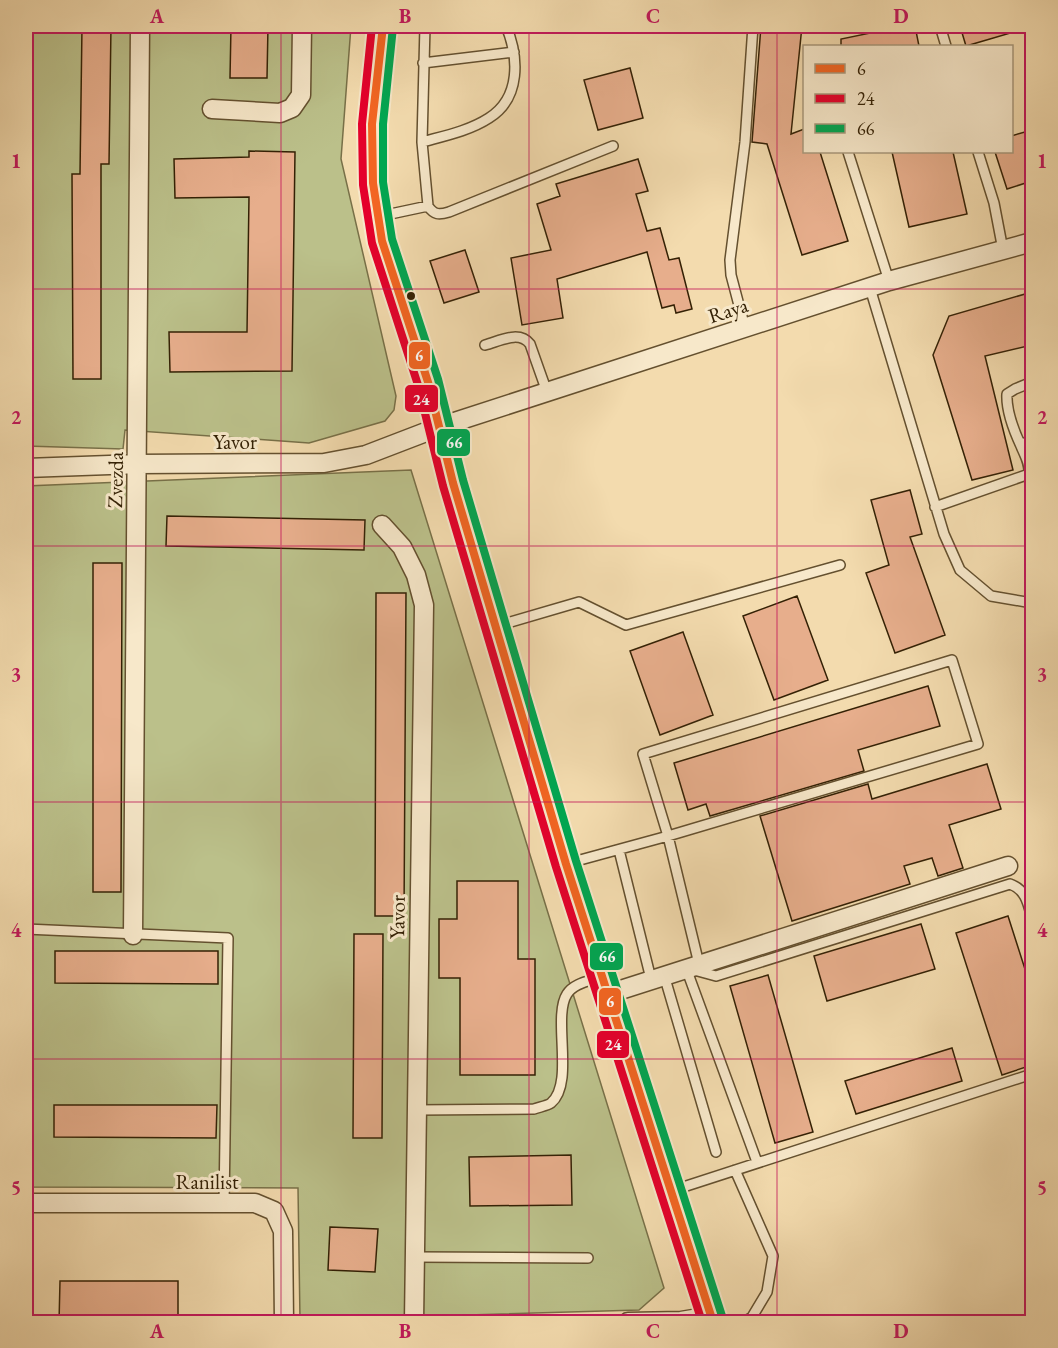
<svg xmlns="http://www.w3.org/2000/svg" width="1058" height="1348" font-family="'EB Garamond',serif">
<rect width="100%" height="100%" fill="#f3dbae"/>
<filter id="stains"><feTurbulence type="fractalNoise" baseFrequency=".00333" numOctaves="4"/><feColorMatrix values="0 0 0 0 .2 0 0 0 0 .09 0 0 0 0 .02 0 0 0 .5 -.17"/></filter>
<radialGradient id="worn" r=".72"><stop offset=".6" stop-color="#630" stop-opacity="0"/><stop offset="1" stop-color="#630" stop-opacity=".3"/></radialGradient>
<path fill="#bbc08a" stroke="#787048" stroke-width="1.5" d="M 26,26 L 351,26 L 341,159 L 396,396 L 394,410 L 385,421 L 309,443 L 125,430 L 123,449 L 26,446 Z
M 411,470 L 664,1288 L 639,1310 L 300,1320 L 298,1188 L 26,1187 L 26,486 Z"/>
<path fill="#e7ae8c" stroke="#342105" stroke-width="1.5" d="M 82,26 L 111,26 L 109,164 L 101,164 L 101,379 L 73,379 L 72,174 L 80,174 Z
M 231,26 L 268,26 L 267,78 L 230,78 Z
M 761,26 L 802,26 L 791,134 L 804,129 L 804,152 L 820,152 L 848,241 L 802,255 L 767,144 L 752,142 Z
M 904,26 L 915,26 L 919,46 L 841,46 L 841,39 Z
M 960,26 L 1023,26 L 1024,29 L 966,46 Z
M 630,68 L 643,118 L 598,130 L 584,80 Z
M 1032,130 L 1032,181 L 1007,189 L 995,152 L 1011,152 L 1011,136 Z
M 249,151 L 295,152 L 292,371 L 170,372 L 169,332 L 247,332 L 249,197 L 175,198 L 174,159 L 249,157 Z
M 892,152 L 953,152 L 967,214 L 909,227 Z
M 638,159 L 648,191 L 636,194 L 647,231 L 660,228 L 669,260 L 679,258 L 692,309 L 676,313 L 674,305 L 662,308 L 647,252 L 557,279 L 563,318 L 522,325 L 511,258 L 551,250 L 537,204 L 560,196 L 556,184 Z
M 465,250 L 479,292 L 444,303 L 430,261 Z
M 1032,292 L 1032,345 L 985,356 L 1013,470 L 972,480 L 933,355 L 949,316 Z
M 910,490 L 922,534 L 910,537 L 945,635 L 895,653 L 866,573 L 889,565 L 871,500 Z
M 167,516 L 365,520 L 364,550 L 166,546 Z
M 93,563 L 122,563 L 121,892 L 93,892 Z
M 376,593 L 406,593 L 404,916 L 375,916 Z
M 797,596 L 828,680 L 774,700 L 743,616 Z
M 683,632 L 713,715 L 660,735 L 630,651 Z
M 928,686 L 940,726 L 858,750 L 864,771 L 710,816 L 706,804 L 688,810 L 674,763 Z
M 987,764 L 1001,809 L 949,825 L 963,868 L 938,876 L 932,858 L 904,866 L 910,884 L 792,921 L 760,816 L 868,784 L 872,799 Z
M 457,881 L 518,881 L 518,959 L 535,959 L 535,1075 L 460,1075 L 460,978 L 439,978 L 439,919 L 457,919 Z
M 1008,916 L 1032,991 L 1032,1065 L 1002,1075 L 956,933 Z
M 921,924 L 935,969 L 827,1001 L 814,956 Z
M 354,934 L 383,934 L 382,1138 L 353,1138 Z
M 55,951 L 218,951 L 218,984 L 55,983 Z
M 768,975 L 813,1132 L 775,1143 L 730,986 Z
M 952,1048 L 962,1081 L 856,1114 L 845,1081 Z
M 54,1105 L 217,1105 L 216,1138 L 54,1137 Z
M 571,1155 L 572,1205 L 470,1206 L 469,1157 Z
M 330,1227 L 378,1229 L 375,1272 L 328,1270 Z
M 60,1281 L 178,1281 L 178,1323 L 59,1323 Z"/>
<g fill="none" stroke-linecap="round" stroke-linejoin="round">
<defs>
<path id="lane" d="M 425,26 L 422,142 L 428,206
M 940,26 L 946,46
M 423,63 L 514,52
M 422,142 C 444,136 469,131 489,118 C 521,98 519,57 506,26
M 848,152 L 889,281
M 978,152 L 994,203 L 1003,250
M 381,216 L 428,206 C 434,215 439,215 449,212 L 613,146
M 870,288 L 944,534 L 960,570 L 991,596 L 1032,603
M 745,328 L 731,275 L 730,260 L 745,142 L 753,26
M 485,345 C 500,341 519,330 530,344 L 547,392
M 1020,444 L 1032,441
M 935,507 L 1029,474 C 1030,463 1025,456 1021,446 C 1014,431 1006,411 1007,394 L 1015,389 L 1032,382
M 497,626 L 579,602 L 626,625 L 840,565
M 619,850 L 651,979
M 569,863 L 668,836 L 978,744 L 952,660 L 643,754 L 668,836 L 699,964
M 26,929 L 228,938 L 224,1204
M 686,968 L 757,1162
M 694,970 L 716,976 L 1010,884 C 1026,890 1028,903 1032,918
M 664,975 L 716,1152
M 417,1110 L 534,1109 C 539,1107 547,1106 551,1103 C 575,1083 552,1017 567,994 C 574,983 590,981 600,977
M 735,1170 L 773,1256 L 767,1292 L 752,1317 L 744,1322
M 674,1190 L 1032,1074
M 415,1257 L 588,1258"/>
<path id="street" d="M 212,109 L 280,113 L 292,108 L 301,95 L 302,26
M 26,468 L 137,464 L 324,463 L 366,455 L 439,427 L 889,281 L 1032,242
M 382,525 L 402,547 L 416,575 L 424,605 L 414,1322
M 133,935 L 140,26
M 608,994 L 1008,866
M 26,1203 L 255,1203 L 274,1211 L 283,1231 L 284,1322
M 628,1322 L 681,1321 L 711,1316"/>
<path id="secondary" d="M 383,26 L 372,124 L 373,183 L 382,241 L 428,382 L 453,483 L 566,864 L 713,1322"/>
</defs>
<use href="#lane" stroke="#64502f" stroke-width="12"/>
<use href="#street" stroke="#64502f" stroke-width="21"/>
<use href="#secondary" stroke="#342105" stroke-width="28"/>
<use href="#lane" stroke="#f7e8ca" stroke-width="9"/>
<use href="#street" stroke="#f7e8ca" stroke-width="18"/>
<use href="#secondary" stroke="#f7e8ca" stroke-width="26"/>
<defs>
<path id="bus-1" d="M 383,26 L 372,124 L 373,183 L 382,241 L 428,382 L 453,483 L 566,864 L 713,1322"/>
<path id="bus-2" d="M 372,26 L 362,124 L 363,185 L 372,243 L 418,385 L 443,486 L 556,867 L 702,1322"/>
<path id="bus-3" d="M 393,27 L 383,124 L 383,182 L 392,239 L 438,379 L 463,480 L 576,861 L 723,1319"/>
</defs>
<use href="#bus-1" stroke="#f7e8ca" stroke-width="12"/>
<use href="#bus-2" stroke="#f7e8ca" stroke-width="12"/>
<use href="#bus-3" stroke="#f7e8ca" stroke-width="12"/>
<use href="#bus-1" stroke="#f26522" stroke-width="8"/>
<use href="#bus-2" stroke="#e4002b" stroke-width="8"/>
<use href="#bus-3" stroke="#00a651" stroke-width="8"/>
</g>
<path fill="none" stroke="#c2185b" stroke-width="1.5" stroke-opacity="0.55" d="M 281,26 L 281,1322M 529,26 L 529,1322M 777,26 L 777,1322M 26,289 L 1032,289M 26,546 L 1032,546M 26,802 L 1032,802M 26,1059 L 1032,1059"/>
<circle fill="#342105" stroke="#f7e8ca" stroke-width="2" cx="411" cy="296" r="5"/>
<g text-anchor="middle" dominant-baseline="central" stroke-width="6" stroke-linejoin="round" paint-order="stroke">
<g font-size="21" fill="#342105" stroke="#f7e8ca">
<text transform="translate(728 310) rotate(-18)">Raya</text>
<text x="235" y="441">Yavor</text>
<text transform="translate(115 480) rotate(-89)">Zvezda</text>
<text transform="translate(397 917) rotate(-89)">Yavor</text>
<text x="207" y="1181">Ranilist</text>
</g>
</g>
<g stroke="#f7e8ca" stroke-width="2">
<rect x="408" y="341" width="23" height="29" rx="6" fill="#f26522"/>
<rect x="404" y="384" width="35" height="29" rx="6" fill="#e4002b"/>
<rect x="436" y="428" width="35" height="29" rx="6" fill="#00a651"/>
<rect x="589" y="942" width="35" height="29" rx="6" fill="#00a651"/>
<rect x="598" y="987" width="24" height="29" rx="6" fill="#f26522"/>
<rect x="596" y="1030" width="34" height="29" rx="6" fill="#e4002b"/>
</g>
<g font-size="16" text-anchor="middle" font-weight="bold" fill="#fff">
<text x="419" y="361">6</text>
<text x="421" y="405">24</text>
<text x="454" y="448">66</text>
<text x="607" y="962">66</text>
<text x="610" y="1007">6</text>
<text x="613" y="1050">24</text>
</g>
<rect width="1058" height="1348" fill="none" stroke="#f3dbae" stroke-width="66"/>
<rect x="803" y="45" width="210" height="108" fill="#f7e8ca" stroke="#a9987b" stroke-width="1.5"/>
<rect x="815" y="64" width="30" height="9" fill="#f26522" stroke="#a9987b" stroke-width="1.5"/>
<text x="857" y="75" font-size="18" fill="#342105">6</text>
<rect x="815" y="94" width="30" height="9" fill="#e4002b" stroke="#a9987b" stroke-width="1.5"/>
<text x="857" y="105" font-size="18" fill="#342105">24</text>
<rect x="815" y="124" width="30" height="9" fill="#00a651" stroke="#a9987b" stroke-width="1.5"/>
<text x="857" y="135" font-size="18" fill="#342105">66</text>
<rect x="33" y="33" width="992" height="1282" fill="none" stroke="#c2185b" stroke-width="2"/>
<g font-size="20" text-anchor="middle" font-weight="bold" fill="#c2185b">
<text x="157" y="23">A</text>
<text x="405" y="23">B</text>
<text x="653" y="23">C</text>
<text x="901" y="23">D</text>
<text x="16" y="168">1</text>
<text x="1042" y="168">1</text>
<text x="16" y="424">2</text>
<text x="1042" y="424">2</text>
<text x="16" y="681">3</text>
<text x="1042" y="681">3</text>
<text x="16" y="937">4</text>
<text x="1042" y="937">4</text>
<text x="16" y="1194">5</text>
<text x="1042" y="1194">5</text>
<text x="157" y="1338">A</text>
<text x="405" y="1338">B</text>
<text x="653" y="1338">C</text>
<text x="901" y="1338">D</text>
</g>
<rect width="100%" height="100%" filter="url(#stains)"/>
<rect width="100%" height="100%" fill="url(#worn)"/>
</svg>
